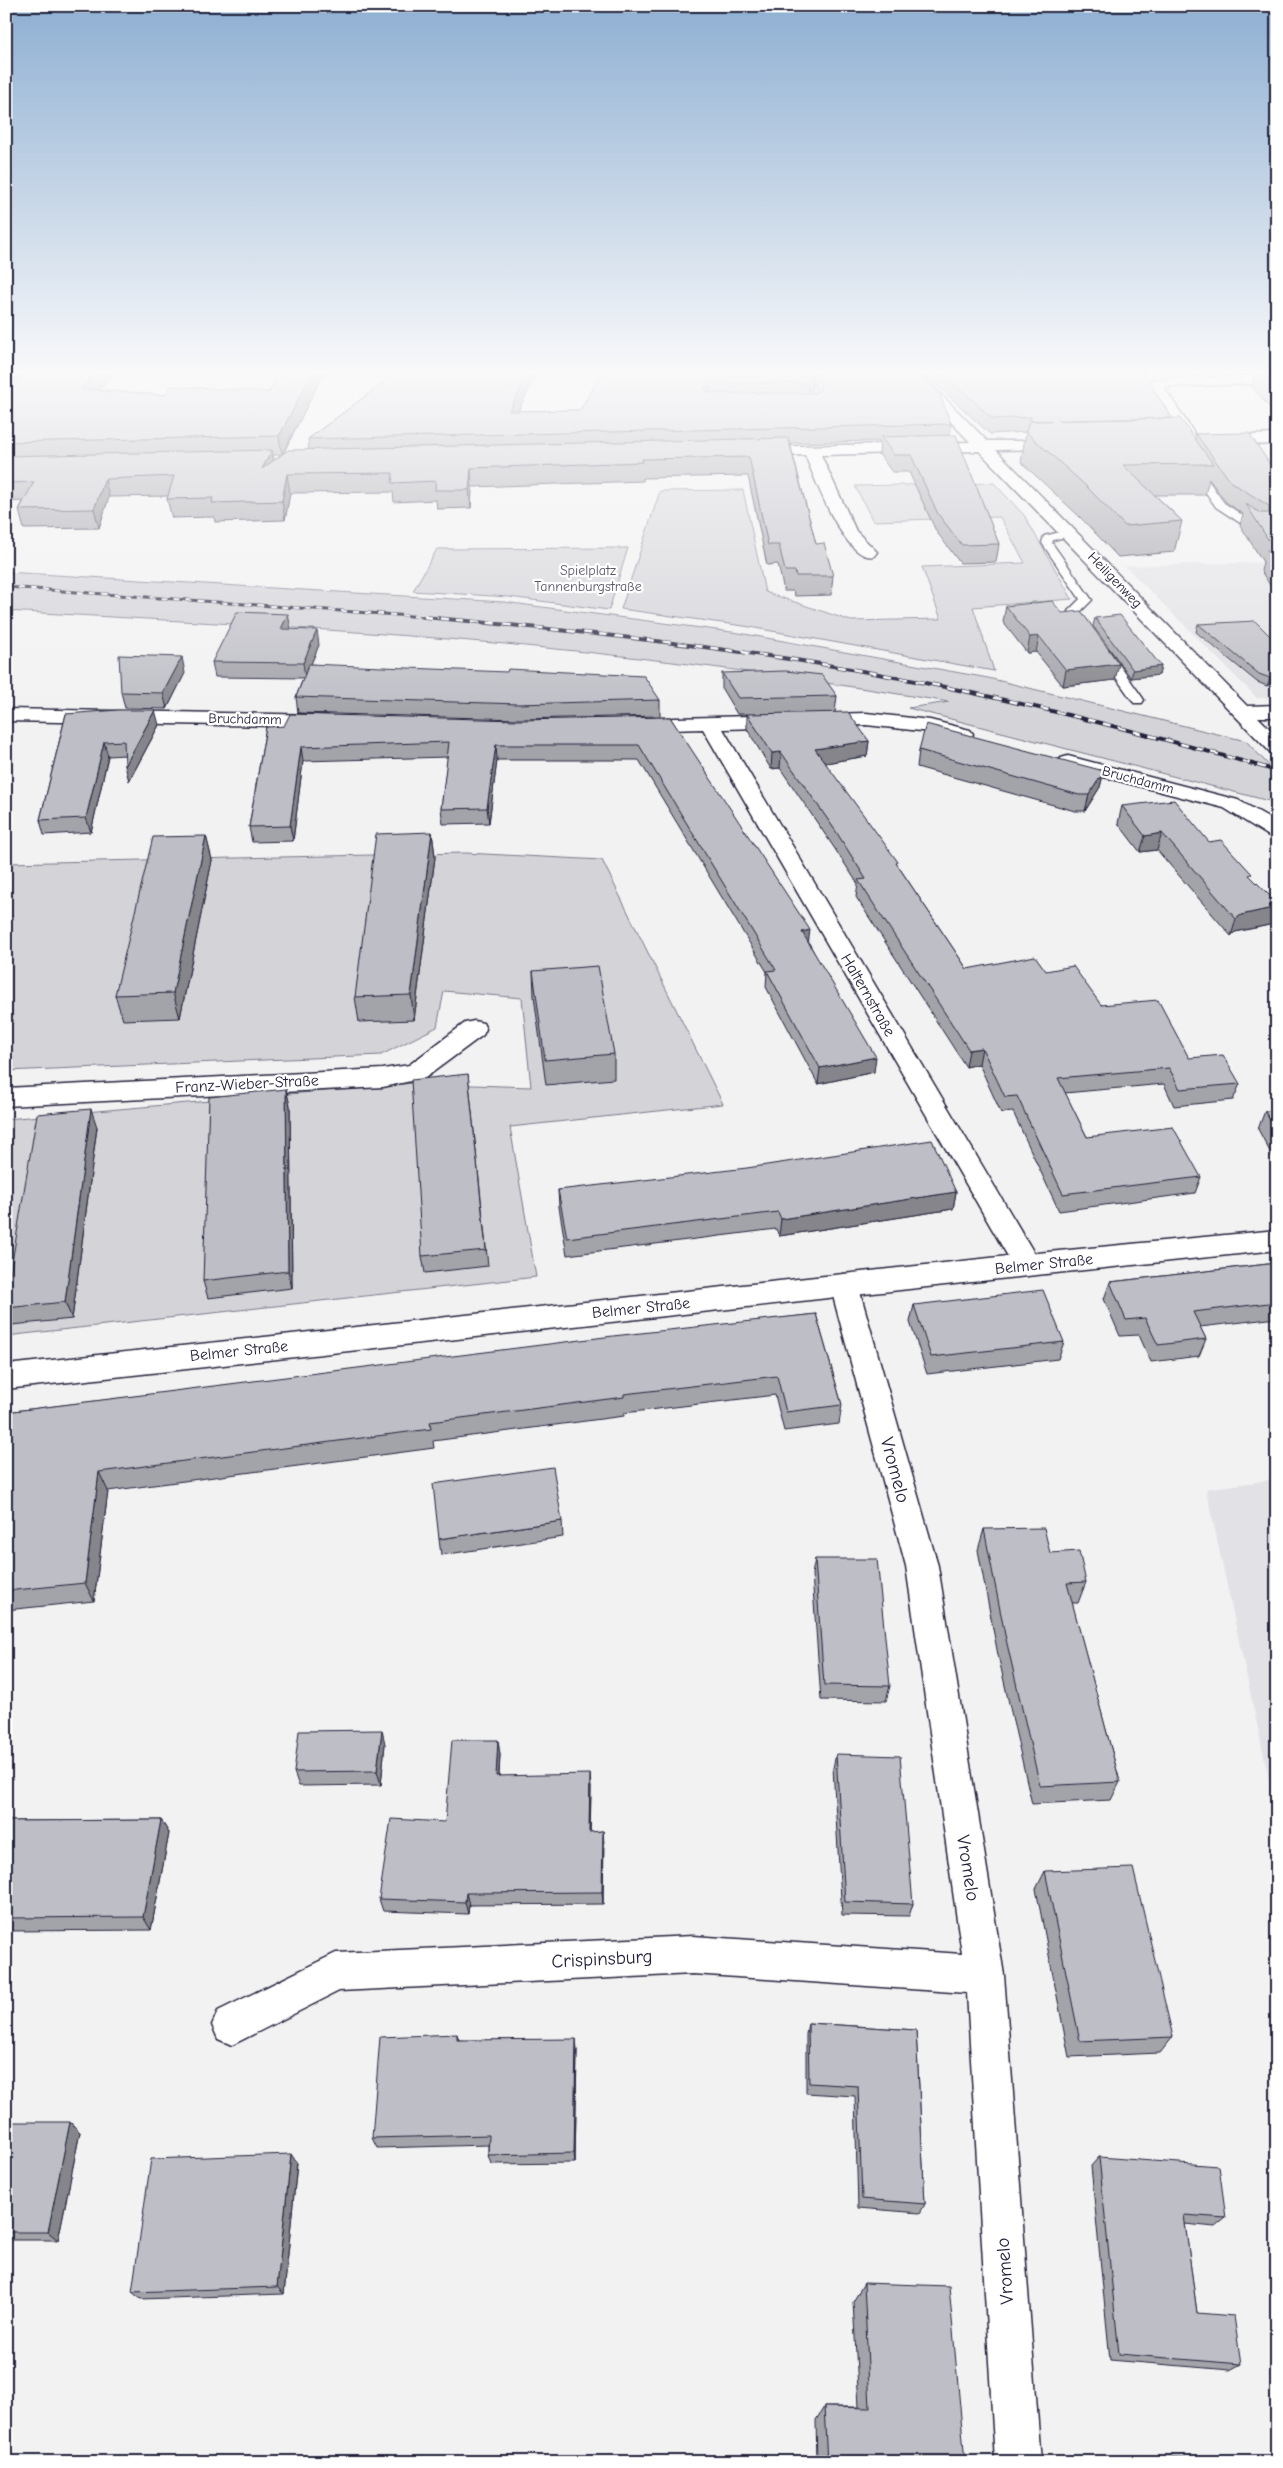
<svg xmlns="http://www.w3.org/2000/svg" width="1283" height="2468" font-family="'Comic Neue',sans-serif">
<rect width="100%" height="100%" fill="#f2f2f3"/>
<filter id="ink" filterUnits="userSpaceOnUse"><feTurbulence type="fractalNoise" baseFrequency=".02" numOctaves="2"/><feDisplacementMap in="SourceGraphic" scale="10" xChannelSelector="R" yChannelSelector="G"/><feConvolveMatrix kernelMatrix="1 2 1 2 8 2 1 2 1" color-interpolation-filters="sRGB"/></filter>
<g filter="url(#ink)">
<path fill="#e2e2e6" d="M 1277,562 L 1277,698 L 1257,698 L 1125,566 Z
M 1277,1479 L 1277,1816 L 1206,1489 Z"/>
<path fill="#d3d3d8" stroke="#7a7a8a" d="M 72,370 L 451,370 L 448,374 L 214,376 Z
M 994,483 L 1024,515 L 1072,599 L 973,607 L 994,671 L 744,626 L 621,609 L 660,491 L 743,490 L 765,592 L 851,621 L 941,619 L 922,567 L 1025,563 L 1000,517 L 873,521 L 855,486 Z
M 628,548 L 609,610 L 509,597 L 413,591 L 437,549 Z
M 6,572 L 504,602 L 739,633 L 988,678 L 1246,741 L 1277,774 L 1277,803 L 908,708 L 949,702 C 825,682 701,664 576,651 C 387,631 196,622 6,611 Z
M 465,853 L 602,860 L 723,1104 L 510,1127 L 536,1277 L 6,1336 L 6,1119 L 414,1083 L 531,1087 L 522,998 L 444,991 L 437,1027 L 381,1055 L 6,1071 L 6,863 Z"/>
<g fill="none" stroke-linecap="round" stroke-linejoin="round">
<defs>
<path id="lane" d="M 802,370 L 811,370 L 809,381 L 817,391 L 815,393 L 809,393 L 799,381 Z
M 1194,465 L 1198,466 L 1224,503 L 1262,528 L 1262,532 L 1254,532 L 1216,507 L 1189,468 Z
M 1069,530 L 1073,531 L 1073,535 L 1053,540 L 1052,543 L 1092,600 L 1080,612 L 1094,631 L 1088,634 L 1084,633 L 1068,611 L 1080,599 L 1042,543 L 1044,536 Z
M 1104,648 L 1108,649 L 1142,697 L 1144,700 L 1142,703 L 1134,703 L 1098,652 Z"/>
<path id="street" d="M 902,370 L 917,370 L 987,441 L 1064,441 L 1067,444 L 1064,447 L 1059,449 L 996,450 L 1247,706 L 1277,705 L 1277,717 L 1258,717 L 1277,736 L 1277,754 L 1270,752 L 979,451 L 821,455 L 856,531 L 877,552 L 874,556 C 845,563 815,478 805,455 L 755,457 L 747,452 L 755,447 L 970,442 Z
M 1277,375 L 1277,383 L 1164,387 L 1199,441 L 1191,446 L 1186,444 L 1147,383 L 1154,379 Z
M 1277,434 L 1277,444 L 1215,446 L 1207,441 L 1215,436 Z
M 6,709 L 325,715 L 332,717 L 335,721 L 332,725 L 325,727 L 6,721 Z
M 866,713 L 930,720 L 970,730 L 973,734 L 970,738 L 963,740 L 930,732 L 866,725 L 723,729 L 1037,1258 L 1041,1265 L 1037,1272 L 1027,1276 L 1017,1272 L 703,729 L 638,731 L 631,729 L 628,725 L 631,721 L 638,719 Z
M 1068,756 L 1238,800 L 1277,822 L 1277,837 L 1269,836 L 1224,808 L 1061,766 L 1058,762 L 1061,758 Z
M 474,1021 L 483,1023 L 486,1029 L 483,1035 L 425,1078 L 383,1087 L 6,1106 L 6,1088 L 383,1069 L 409,1065 L 465,1023 Z
M 844,1274 L 854,1277 L 858,1285 L 938,1566 L 1004,1975 L 1041,2462 L 995,2462 L 967,1993 L 693,1974 L 339,1991 L 232,2045 L 218,2039 L 212,2025 L 218,2011 L 336,1953 L 693,1936 L 962,1954 L 906,1566 L 830,1285 L 834,1277 Z"/>
<path id="secondary" d="M 1277,1230 L 1277,1250 L 1027,1276 L 6,1389 L 6,1365 L 1027,1254 Z"/>
</defs>
<use href="#lane" stroke="#22223b" stroke-width="3"/>
<use href="#street" stroke="#22223b" stroke-width="3"/>
<use href="#secondary" stroke="#22223b" stroke-width="3"/>
<use href="#lane" fill="#fff" fill-rule="evenodd"/>
<use href="#street" fill="#fff" fill-rule="evenodd"/>
<use href="#secondary" fill="#fff" fill-rule="evenodd"/>
<defs>
<path id="rail-far1" d="M 6,587 L 438,618"/>
<path id="rail" d="M 424,617 C 559,629 693,643 827,665 C 979,690 1129,728 1277,771"/>
</defs>
<use href="#rail-far1" stroke="#22223b" stroke-width="3"/>
<use href="#rail" stroke="#22223b" stroke-width="4"/>
<use href="#rail-far1" stroke="#fff" stroke-width="2" stroke-dasharray="6" stroke-linecap="butt"/>
<use href="#rail" stroke="#fff" stroke-width="2.5" stroke-dasharray="8" stroke-linecap="butt"/>
</g>
<path fill="#a3a3aa" stroke="#22223b" fill-rule="evenodd" d="M 6,370 L 116,370 L 99,390 L 165,395 L 269,392 L 281,370 L 325,370 L 283,454 L 309,449 L 308,439 L 391,377 L 394,370 L 539,370 L 518,411 L 580,410 L 604,370 L 811,380 L 812,370 L 915,370 L 951,424 L 950,436 L 999,544 L 996,562 L 960,563 L 936,531 L 909,472 L 892,472 L 879,454 L 880,441 L 790,443 L 816,544 L 833,576 L 831,595 L 795,596 L 793,591 L 784,591 L 778,564 L 767,565 L 748,476 L 643,478 L 643,481 L 472,487 L 471,508 L 437,509 L 436,500 L 394,502 L 393,492 L 290,493 L 285,520 L 215,522 L 214,517 L 172,518 L 167,499 L 168,496 L 109,497 L 99,528 L 24,529 L 19,510 L 23,501 L 6,502 ZM 812,382 L 815,386 L 815,393 L 812,393 ZM 273,455 L 281,455 L 274,460 Z
M 921,370 L 1141,370 L 1172,418 L 1195,439 L 1196,434 L 1277,475 L 1277,596 L 1261,571 L 1263,562 L 1240,525 L 1243,514 L 1226,502 L 1209,479 L 1205,495 L 1155,495 L 1182,521 L 1174,552 L 1118,557 L 1080,517 L 1021,462 L 1026,432 L 990,434 Z
M 1239,370 L 1277,370 L 1277,417 L 1252,386 L 1255,374 L 1243,374 Z
M 1006,606 L 1115,680 L 1063,686 L 1036,652 L 1027,653 L 1003,622 Z
M 1095,618 L 1161,666 L 1159,675 L 1131,678 L 1093,626 Z
M 1198,624 L 1277,643 L 1277,679 L 1267,686 L 1257,682 L 1196,632 Z
M 290,629 L 319,645 L 311,664 L 660,700 L 660,716 L 519,719 L 298,713 L 296,697 L 303,678 L 215,677 L 212,662 L 291,629 Z
M 185,673 L 167,709 L 125,708 L 121,692 Z
M 722,673 L 837,696 L 835,712 L 869,741 L 867,756 L 825,763 L 898,866 L 967,969 L 1046,971 L 1189,1058 L 1240,1084 L 1233,1100 L 1174,1106 L 1164,1084 L 1065,1093 L 1087,1137 L 1201,1177 L 1195,1193 L 1059,1211 L 1013,1112 L 1001,1113 L 979,1064 L 966,1067 L 856,897 L 858,884 L 833,846 L 780,768 L 771,769 L 747,729 L 747,714 L 737,714 L 722,689 Z
M 66,714 L 159,725 L 129,781 L 125,755 L 108,756 L 91,832 L 44,835 L 40,820 Z
M 670,717 L 809,943 L 874,1072 L 818,1084 L 766,987 L 767,972 L 639,760 L 497,760 L 489,823 L 443,824 L 441,809 L 448,757 L 303,761 L 293,841 L 252,842 L 249,827 L 266,727 Z
M 919,750 L 1104,771 L 1100,787 L 1085,811 L 1075,811 L 917,767 Z
M 1122,806 L 1209,842 L 1251,877 L 1274,924 L 1235,932 L 1231,936 L 1157,850 L 1140,852 L 1118,823 Z
M 432,832 L 435,857 L 414,1020 L 359,1022 L 355,997 Z
M 206,836 L 212,860 L 180,1018 L 123,1020 L 115,995 Z
M 533,971 L 614,1054 L 614,1079 L 546,1085 L 534,996 Z
M 468,1074 L 488,1266 L 425,1273 L 422,1256 Z
M 286,1089 L 290,1106 L 292,1288 L 208,1298 L 203,1281 Z
M 1277,1110 L 1277,1165 L 1258,1129 L 1265,1111 Z
M 97,1127 L 72,1319 L 12,1325 L 6,1312 L 6,1298 Z
M 558,1190 L 956,1192 L 953,1209 L 779,1236 L 776,1229 L 567,1255 L 559,1207 Z
M 1277,1263 L 1277,1318 L 1200,1327 L 1206,1339 L 1199,1356 L 1151,1362 L 1139,1335 L 1120,1336 L 1104,1299 L 1110,1282 Z
M 914,1305 L 1064,1342 L 1058,1359 L 927,1374 L 910,1322 Z
M 816,1314 L 842,1405 L 839,1424 L 784,1431 L 775,1395 L 624,1413 L 624,1416 L 433,1441 L 434,1448 L 108,1491 L 94,1601 L 6,1610 L 6,1412 Z
M 562,1521 L 563,1537 L 441,1555 L 439,1539 Z
M 984,1529 L 1050,1553 L 1086,1582 L 1078,1603 L 1072,1603 L 1120,1782 L 1111,1800 L 1032,1804 L 998,1655 L 978,1550 Z
M 815,1559 L 890,1686 L 886,1701 L 821,1700 L 812,1574 Z
M 385,1744 L 381,1785 L 299,1786 L 294,1772 Z
M 500,1754 L 499,1776 L 591,1787 L 590,1832 L 603,1831 L 603,1904 L 469,1905 L 468,1914 L 383,1911 L 379,1899 L 445,1822 Z
M 836,1754 L 913,1904 L 909,1916 L 842,1915 L 833,1768 Z
M 161,1820 L 169,1833 L 151,1930 L 6,1931 L 6,1821 Z
M 1045,1871 L 1173,2037 L 1160,2053 L 1069,2057 L 1036,1889 Z
M 808,2023 L 916,2030 L 925,2204 L 920,2213 L 858,2208 L 855,2096 L 806,2093 L 806,2034 Z
M 457,2034 L 459,2040 L 577,2050 L 575,2163 L 491,2164 L 488,2155 L 488,2145 L 377,2148 L 372,2138 Z
M 6,2122 L 80,2132 L 58,2240 L 6,2240 Z
M 1099,2157 L 1226,2218 L 1215,2227 L 1185,2224 L 1197,2313 L 1241,2364 L 1230,2370 L 1110,2360 L 1091,2166 Z
M 297,2163 L 284,2294 L 141,2299 L 132,2292 Z
M 864,2283 L 965,2462 L 817,2462 L 816,2420 L 824,2407 L 859,2407 L 853,2302 Z
M 1144,2456 L 1229,2462 L 1135,2462 L 1135,2460 Z"/>
<path fill="#85858b" stroke="#22223b" d="M 7,370 L 27,370 L 6,395 L 6,371 Z
M 97,370 L 116,370 L 85,407 L 81,389 Z
M 314,370 L 325,370 L 282,455 L 279,436 Z
M 530,370 L 539,370 L 510,426 L 509,411 Z
M 812,380 L 811,395 L 807,398 L 808,383 Z
M 710,383 L 710,398 L 704,389 Z
M 272,450 L 275,468 L 262,469 Z
M 471,468 L 472,487 L 471,508 L 469,490 Z
M 287,474 L 290,493 L 285,520 L 282,501 Z
M 105,479 L 109,497 L 99,528 L 94,509 Z
M 288,614 L 291,629 L 284,644 L 281,629 Z
M 317,630 L 319,645 L 305,678 L 303,663 Z
M 1039,636 L 1036,652 L 1027,653 L 1030,637 Z
M 182,657 L 185,673 L 167,709 L 163,693 Z
M 1119,664 L 1115,680 L 1063,686 L 1066,670 Z
M 1161,666 L 1159,675 L 1131,678 L 1133,670 Z
M 1277,673 L 1277,679 L 1267,686 L 1270,678 Z
M 155,710 L 159,725 L 129,781 L 125,766 Z
M 869,741 L 867,756 L 814,765 L 815,749 Z
M 104,742 L 108,756 L 91,832 L 86,818 Z
M 496,745 L 497,760 L 489,823 L 487,808 Z
M 301,747 L 303,761 L 293,841 L 290,826 Z
M 781,752 L 780,768 L 771,769 L 772,753 Z
M 1104,771 L 1100,787 L 1085,811 L 1089,795 Z
M 432,832 L 435,857 L 414,1020 L 411,995 Z
M 1162,833 L 1157,850 L 1140,852 L 1145,836 Z
M 206,836 L 212,860 L 180,1018 L 173,993 Z
M 1277,907 L 1277,916 L 1274,924 L 1235,932 L 1231,936 L 1236,919 L 1241,915 Z
M 810,930 L 808,945 L 802,932 Z
M 982,1048 L 979,1064 L 966,1067 L 969,1050 Z
M 876,1057 L 874,1072 L 818,1084 L 820,1068 Z
M 286,1089 L 290,1106 L 292,1288 L 288,1271 Z
M 91,1109 L 97,1127 L 72,1319 L 65,1302 Z
M 956,1192 L 953,1209 L 779,1236 L 781,1219 Z
M 99,1472 L 108,1491 L 94,1601 L 85,1583 Z
M 382,1730 L 385,1744 L 381,1785 L 377,1771 Z
M 498,1740 L 500,1754 L 498,1789 L 496,1776 Z
M 590,1774 L 591,1787 L 590,1844 L 589,1832 Z
M 161,1820 L 169,1833 L 151,1930 L 143,1917 Z
M 603,1831 L 604,1844 L 603,1904 L 602,1892 Z
M 466,1893 L 469,1905 L 468,1914 L 465,1902 Z
M 576,2039 L 577,2050 L 575,2163 L 574,2153 Z
M 70,2122 L 80,2132 L 58,2240 L 48,2232 Z
M 291,2154 L 297,2163 L 284,2294 L 277,2287 Z"/>
<path fill="#bebec6" stroke="#22223b" d="M 26,370 L 97,370 L 81,389 L 165,395 L 171,386 L 269,392 L 281,370 L 314,370 L 279,436 L 6,442 L 6,393 L 7,393 Z
M 394,370 L 530,370 L 509,411 L 580,410 L 604,370 L 802,370 L 809,379 L 812,380 L 808,383 L 710,383 L 704,389 L 710,393 L 815,393 L 820,390 L 821,384 L 816,380 L 820,376 L 815,370 L 915,370 L 940,395 L 951,424 L 308,439 L 391,377 Z
M 939,370 L 1141,370 L 1172,418 L 1030,421 L 1031,417 L 993,419 Z
M 1260,370 L 1277,370 L 1277,391 Z
M 1180,418 L 1213,464 L 1123,465 L 1182,521 L 1125,526 L 1086,486 L 1026,432 L 1029,421 Z
M 1249,433 L 1277,475 L 1277,564 L 1267,550 L 1274,549 L 1246,504 L 1260,513 L 1269,513 L 1269,506 L 1231,482 L 1196,434 Z
M 956,435 L 999,544 L 962,545 L 938,514 L 911,455 L 894,455 L 881,437 Z
M 788,438 L 816,544 L 824,543 L 833,576 L 796,576 L 795,571 L 785,571 L 779,545 L 768,545 L 749,457 L 642,459 L 643,462 L 471,468 L 469,490 L 435,490 L 436,481 L 392,483 L 393,473 L 287,474 L 282,501 L 212,503 L 213,498 L 167,499 L 174,476 L 105,479 L 94,509 L 19,510 L 34,482 L 6,483 L 6,456 L 272,450 L 262,469 L 288,450 Z
M 1052,601 L 1062,613 L 1081,611 L 1119,664 L 1066,670 L 1039,636 L 1030,637 L 1006,606 Z
M 237,612 L 288,614 L 281,629 L 317,630 L 303,663 L 212,662 Z
M 1120,615 L 1161,666 L 1133,670 L 1095,618 Z
M 1255,621 L 1277,643 L 1277,673 L 1270,678 L 1259,674 L 1198,624 Z
M 119,655 L 182,657 L 163,693 L 121,692 Z
M 309,664 L 507,672 L 508,669 L 644,676 L 660,700 L 518,704 L 296,697 Z
M 786,671 L 822,675 L 837,696 L 738,698 L 722,673 Z
M 118,710 L 155,710 L 125,766 L 124,741 L 104,742 L 86,818 L 40,820 L 66,714 Z
M 848,712 L 869,741 L 815,749 L 898,862 L 896,863 L 967,969 L 1035,956 L 1046,971 L 1073,966 L 1101,1005 L 1158,1000 L 1189,1058 L 1223,1055 L 1240,1084 L 1180,1089 L 1169,1068 L 1058,1078 L 1087,1137 L 1173,1127 L 1201,1177 L 1063,1194 L 1017,1096 L 1005,1097 L 982,1048 L 969,1050 L 858,880 L 866,879 L 835,830 L 781,752 L 772,753 L 747,714 Z
M 290,714 L 518,720 L 670,717 L 810,930 L 802,932 L 876,1057 L 820,1068 L 767,971 L 776,970 L 639,745 L 496,745 L 487,808 L 441,809 L 449,742 L 301,747 L 290,826 L 249,827 L 266,727 L 284,726 Z
M 926,724 L 1104,771 L 1089,795 L 1079,795 L 919,750 Z
M 1174,800 L 1209,842 L 1221,840 L 1252,874 L 1249,875 L 1277,903 L 1277,907 L 1241,915 L 1236,919 L 1162,833 L 1145,836 L 1122,806 Z
M 432,832 L 411,995 L 355,997 L 376,834 Z
M 206,836 L 173,993 L 115,995 L 153,837 Z
M 598,966 L 614,1054 L 545,1060 L 533,971 Z
M 468,1074 L 486,1250 L 422,1256 L 411,1080 Z
M 286,1089 L 288,1271 L 203,1281 L 209,1097 Z
M 91,1109 L 65,1302 L 6,1308 L 6,1298 L 37,1114 Z
M 1277,1110 L 1277,1134 L 1265,1111 Z
M 932,1140 L 956,1192 L 781,1219 L 778,1212 L 567,1238 L 558,1190 L 747,1168 Z
M 1277,1263 L 1277,1302 L 1193,1312 L 1206,1339 L 1158,1345 L 1145,1318 L 1126,1320 L 1110,1282 Z
M 1043,1290 L 1064,1342 L 931,1357 L 914,1305 Z
M 816,1314 L 842,1405 L 786,1412 L 777,1376 L 624,1394 L 624,1397 L 430,1422 L 431,1429 L 99,1472 L 85,1583 L 6,1591 L 6,1412 L 613,1336 Z
M 553,1467 L 562,1521 L 439,1539 L 433,1484 Z
M 1044,1528 L 1050,1553 L 1079,1551 L 1086,1582 L 1067,1583 L 1120,1782 L 1040,1786 L 1005,1635 L 984,1529 Z
M 815,1559 L 877,1559 L 890,1686 L 824,1685 Z
M 382,1730 L 377,1771 L 294,1772 L 299,1731 Z
M 452,1740 L 498,1740 L 496,1776 L 590,1774 L 589,1832 L 603,1831 L 602,1892 L 466,1893 L 465,1902 L 379,1899 L 391,1819 L 445,1822 Z
M 836,1754 L 900,1756 L 913,1904 L 845,1902 Z
M 161,1820 L 143,1917 L 6,1918 L 6,1821 Z
M 1133,1868 L 1173,2037 L 1080,2041 L 1045,1871 Z
M 808,2023 L 916,2030 L 925,2204 L 862,2199 L 858,2086 L 809,2083 Z
M 457,2034 L 457,2040 L 576,2039 L 574,2153 L 488,2155 L 489,2135 L 372,2138 L 380,2037 Z
M 6,2122 L 70,2122 L 48,2232 L 6,2232 Z
M 291,2154 L 277,2287 L 132,2292 L 151,2159 Z
M 1099,2157 L 1219,2166 L 1226,2218 L 1184,2215 L 1197,2313 L 1234,2316 L 1241,2364 L 1119,2354 Z
M 864,2283 L 949,2286 L 965,2462 L 827,2462 L 824,2407 L 870,2408 Z
M 1144,2456 L 1229,2460 L 1229,2462 L 1145,2462 Z"/>
</g>
<linearGradient id="sky" x2="0" y2="1"><stop stop-color="#8eafd2"/><stop offset="0.52" stop-color="#f9f9fa"/><stop offset="1" stop-color="#f9f9fa" stop-opacity="0"/></linearGradient>
<rect width="1283" height="716" fill="url(#sky)"/>
<g text-anchor="middle" dominant-baseline="central" stroke-width="4.5" stroke-linejoin="round" paint-order="stroke">
<g font-size="14" fill="#57576a" stroke="#fff">
<text x="588" y="570">Spielplatz<tspan x="588" dy="16">Tannenburgstraße</tspan></text>
</g>
<g font-size="14" fill="#22223b" stroke="#fff">
<text transform="translate(1115 580) rotate(46)">Heiligenweg</text>
<text transform="translate(245 719) rotate(1)">Bruchdamm</text>
<text transform="translate(1138 780) rotate(15)">Bruchdamm</text>
</g>
<g font-size="16" fill="#22223b" stroke="#fff">
<text transform="translate(868 995) rotate(60)">Halternstraße</text>
<text transform="translate(247 1084) rotate(-3)">Franz-Wieber-Straße</text>
<text transform="translate(1044 1264) rotate(-6)">Belmer Straße</text>
<text transform="translate(641 1308) rotate(-6)">Belmer Straße</text>
<text transform="translate(239 1351) rotate(-6)">Belmer Straße</text>
</g>
<g font-size="19" fill="#22223b" stroke="#fff">
<text transform="translate(895 1470) rotate(75)">Vromelo</text>
<text transform="translate(968 1868) rotate(81)">Vromelo</text>
<text transform="translate(602 1959) rotate(-3)">Crispinsburg</text>
<text transform="translate(1005 2271) rotate(-94)">Vromelo</text>
</g>
</g>
<rect width="1283" height="2468" fill="none" stroke="#fff" stroke-width="25"/>
<rect x="12" y="12" width="1258" height="2443" fill="none" stroke="#22223b" stroke-width="2" filter="url(#ink)"/>
</svg>
